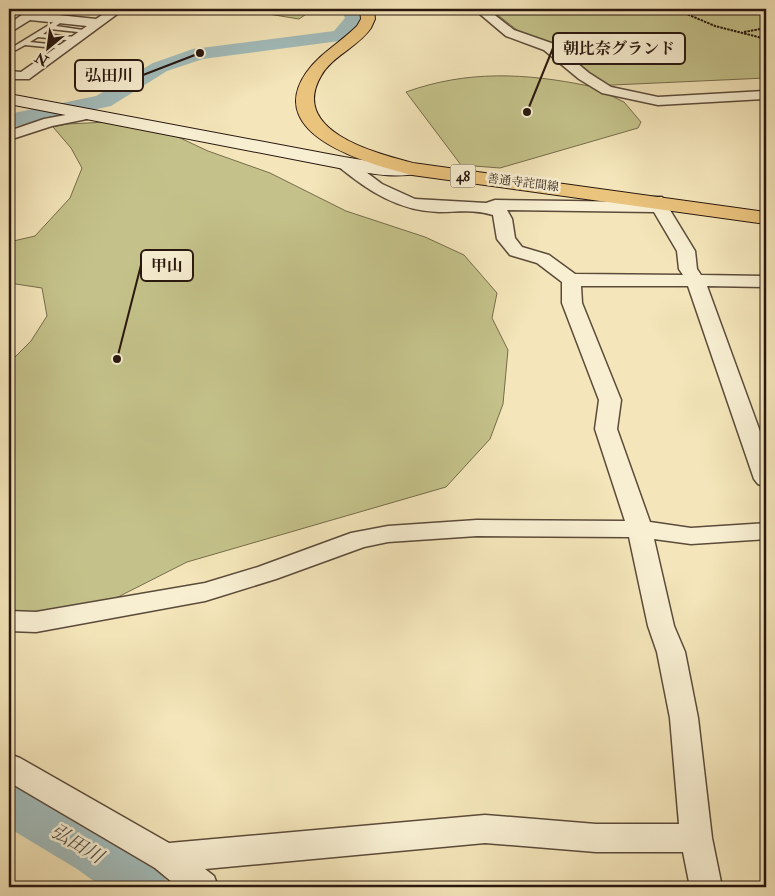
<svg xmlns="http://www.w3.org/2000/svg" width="775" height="896" font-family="'IM FELL Double Pica','Noto Serif JP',serif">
<rect width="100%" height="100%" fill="#f4e6ba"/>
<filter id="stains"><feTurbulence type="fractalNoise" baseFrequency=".004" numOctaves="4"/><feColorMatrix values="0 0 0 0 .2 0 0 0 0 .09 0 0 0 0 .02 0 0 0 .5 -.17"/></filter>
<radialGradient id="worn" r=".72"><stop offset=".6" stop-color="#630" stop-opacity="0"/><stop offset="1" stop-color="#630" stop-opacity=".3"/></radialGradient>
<path fill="#c4c28a" stroke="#766c4c" d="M 238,9 L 314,9 L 299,19 Z
M 490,9 L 766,9 L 766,78 L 591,86 L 624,102 L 641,122 L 638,128 L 500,168 L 461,165 L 406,92 C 467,70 526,73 589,86 Z
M 108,122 L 178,137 L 208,151 L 270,173 L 346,211 L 425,237 L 464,255 L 497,293 L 492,318 L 508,350 L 503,404 L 490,439 L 446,487 L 187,562 L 114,599 L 42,619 L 9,618 L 9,363 L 31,341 L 47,316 L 42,288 L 9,283 L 9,242 L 35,236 L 70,198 L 82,168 L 71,148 L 53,127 L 67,124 Z"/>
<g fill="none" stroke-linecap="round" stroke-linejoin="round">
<path fill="#a2bcbb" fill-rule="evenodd" d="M 341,9 L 359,9 L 364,18 L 347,40 L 203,59 L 167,71 L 111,106 L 9,128 L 9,114 L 96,96 L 153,63 L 193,49 L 334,31 L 345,18 Z
M 9,782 L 26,788 L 113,837 L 161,870 L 169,887 L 102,887 L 77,869 L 9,828 Z"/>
<defs>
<path id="lane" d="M 62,17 L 65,19 L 64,20 L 56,26 L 90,31 L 87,33 L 50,29 L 43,34 L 75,37 L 78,39 L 75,41 L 38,37 L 30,42 L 67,46 L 68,47 L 65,49 L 25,45 L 16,50 L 9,51 L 9,47 L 13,47 Z"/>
<path id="street" d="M 30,9 L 44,9 L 39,13 L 96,19 L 111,9 L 124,9 L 29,79 L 9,79 L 9,71 L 21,72 L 87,26 L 30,20 L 9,33 L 9,24 Z
M 474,9 L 487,9 L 514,30 L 554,44 L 589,73 L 611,87 L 658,97 L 766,91 L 766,99 L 658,105 L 602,93 L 579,79 L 544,50 L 506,36 Z
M 87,111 L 92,112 L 94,115 L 92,118 L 52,126 L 9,140 L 9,131 L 44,119 Z
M 344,158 L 350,160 L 382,184 L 415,199 L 486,203 L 495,200 L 648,202 L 650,197 L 662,197 L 695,251 L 697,269 L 701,275 L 766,276 L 766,287 L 707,286 L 766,448 L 766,487 L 758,484 L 754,479 L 688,286 L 581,286 L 582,303 L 621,400 L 617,429 L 650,522 L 691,528 L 766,523 L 766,539 L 691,544 L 654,539 L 674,626 L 685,652 L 698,718 L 712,838 L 722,887 L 690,887 L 683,852 L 596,852 L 485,843 L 205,869 L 214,876 L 218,887 L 178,887 L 155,868 L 9,782 L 9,754 L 20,758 L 169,843 L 485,815 L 596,824 L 679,824 L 670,718 L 657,652 L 648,626 L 629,537 L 477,536 L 388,542 L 364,547 L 276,579 L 205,601 L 36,632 L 9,631 L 9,611 L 36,612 L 205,583 L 258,567 L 351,533 L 388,526 L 477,520 L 625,521 L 595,429 L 599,400 L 562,303 L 562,282 L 537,263 L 510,255 L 497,239 L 493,215 C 475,209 457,212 439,212 C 399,211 368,191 338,166 L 336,163 ZM 507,210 L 654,212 L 677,251 L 679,269 L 683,275 L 575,274 L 549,255 L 522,247 L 515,238 L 512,219 Z"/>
<path id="secondary" d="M 9,94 L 344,157 L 387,164 L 419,165 L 422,169 L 419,173 C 394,179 369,173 344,169 L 9,104 Z"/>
<path id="primary" d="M 360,9 L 374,9 L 375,19 L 371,28 C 358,47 332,56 321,76 C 289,131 375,153 413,163 L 766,212 L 766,224 L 412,175 C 370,164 263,136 306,73 C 319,54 341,42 357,26 L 361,19 Z"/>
</defs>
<use href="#lane" stroke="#5b4b3a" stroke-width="3"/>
<use href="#street" stroke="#5b4b3a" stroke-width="3"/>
<use href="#secondary" stroke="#28170f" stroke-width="2"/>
<use href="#primary" stroke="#28170f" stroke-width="2"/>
<path stroke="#28170f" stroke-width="2" stroke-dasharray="2.5 1" stroke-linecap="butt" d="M 675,9 L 715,26 L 766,39
M 744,32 L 766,28"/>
<use href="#lane" fill="#f8efd2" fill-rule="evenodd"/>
<use href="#street" fill="#f8efd2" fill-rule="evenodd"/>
<use href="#secondary" fill="#f8efd2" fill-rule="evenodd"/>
<use href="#primary" fill="#eac37d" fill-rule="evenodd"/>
</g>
<g text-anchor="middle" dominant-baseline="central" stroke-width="5" stroke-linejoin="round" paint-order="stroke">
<g font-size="12" fill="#28170f" stroke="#f8efd2">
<text transform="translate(523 183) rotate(7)">善通寺詫間線</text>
</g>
<rect fill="#f8efd2" stroke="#66584a" stroke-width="1" x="450.5" y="164.5" width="25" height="23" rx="4"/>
<g font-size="14" font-weight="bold" fill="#28170f">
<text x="463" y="176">48</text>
</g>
<g font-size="19" font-style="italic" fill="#53514b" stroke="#f8efd2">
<text transform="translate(77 844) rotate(31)">弘田川</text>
</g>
</g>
<path fill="none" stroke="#28170f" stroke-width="2" d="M527 112L553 48M200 53L143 75M117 359L141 265"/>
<g fill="#28170f" stroke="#f8efd2" stroke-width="2">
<circle cx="527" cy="112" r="5"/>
<circle cx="200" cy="53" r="5"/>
<circle cx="117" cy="359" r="5"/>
</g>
<g fill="#f8efd2" stroke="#28170f" stroke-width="2">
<rect x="553" y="33" width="132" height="31" rx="5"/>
<rect x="75" y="60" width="68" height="31" rx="5"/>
<rect x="141" y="250" width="52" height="31" rx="5"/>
</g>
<g font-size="16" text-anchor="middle" font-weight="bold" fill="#28170f">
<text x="619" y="54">朝比奈グランド</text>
<text x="109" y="81">弘田川</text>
<text x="167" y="271">甲山</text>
</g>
<rect width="775" height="896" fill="none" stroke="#f4e6ba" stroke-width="30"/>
<rect x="10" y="10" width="755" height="876" fill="none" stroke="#28170f" stroke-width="2.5"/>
<rect x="15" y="15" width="745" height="866" fill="none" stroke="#28170f"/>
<g transform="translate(48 48) rotate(209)" stroke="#f8efd2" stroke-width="4" paint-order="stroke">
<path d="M0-4L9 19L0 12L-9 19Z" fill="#28170f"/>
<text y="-8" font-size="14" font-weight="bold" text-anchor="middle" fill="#28170f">N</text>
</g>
<rect width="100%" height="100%" filter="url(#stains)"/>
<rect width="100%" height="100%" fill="url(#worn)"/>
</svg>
